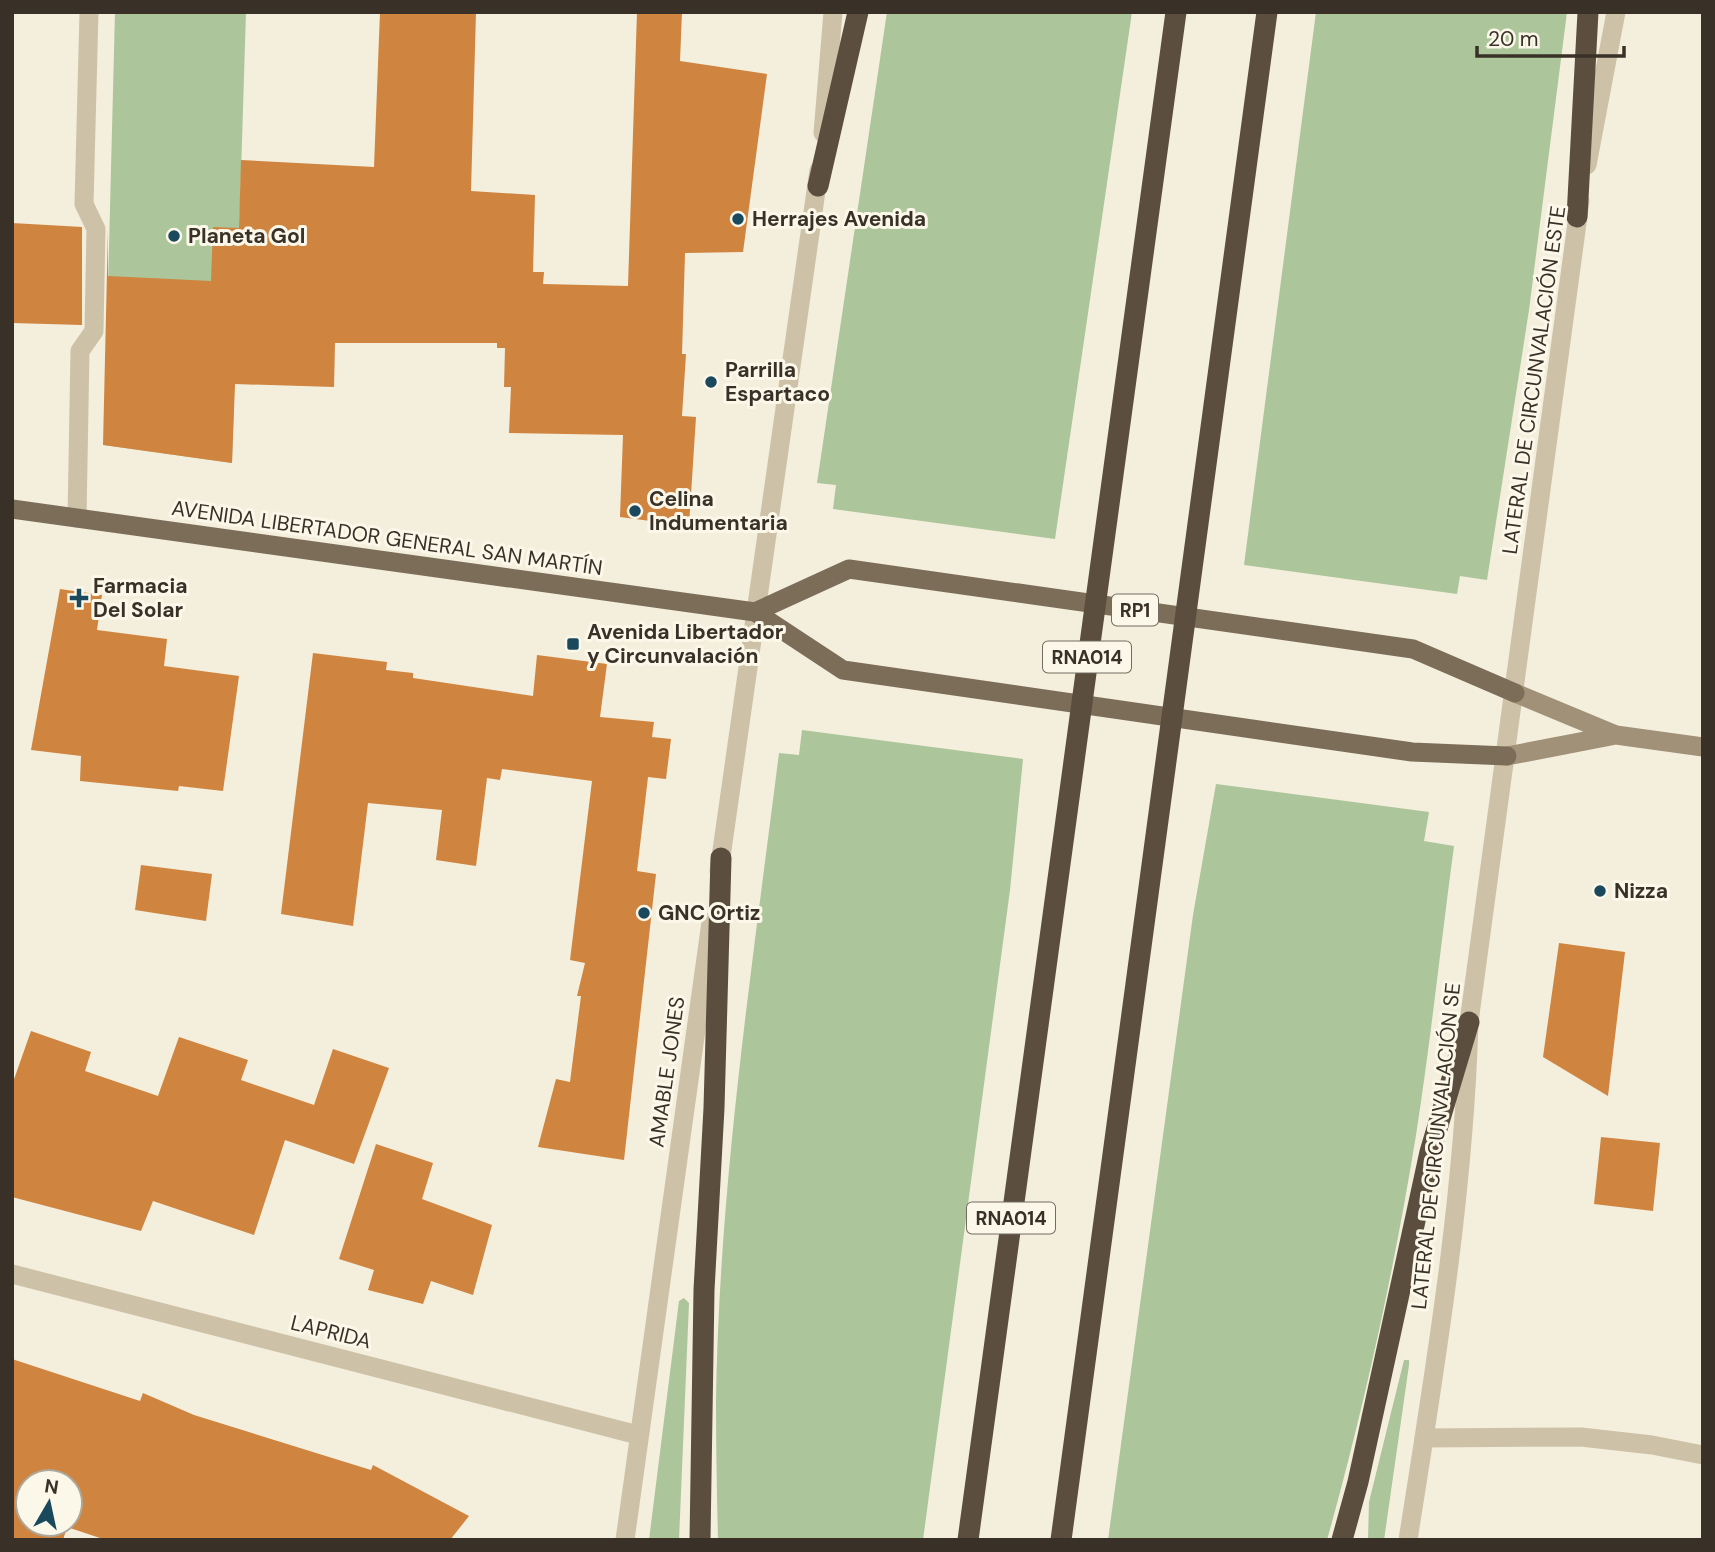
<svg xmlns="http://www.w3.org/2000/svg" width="1715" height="1552" font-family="'DM Sans',sans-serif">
<rect width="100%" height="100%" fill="#f4eedc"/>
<path fill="#acc59a" d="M 115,12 L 246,12 L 232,463 L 104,445 Z
M 887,12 L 1132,12 L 1055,539 L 833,509 L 836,485 L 817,483 Z
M 1316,12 L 1567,12 L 1529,310 L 1487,580 L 1460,576 L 1457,594 L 1244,565 Z
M 802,730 L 1023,759 L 1010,890 L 923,1540 L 718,1540 C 717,1494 716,1448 716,1402 C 719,1185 752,968 779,753 L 799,755 Z
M 1216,784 L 1429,812 L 1424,841 L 1454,846 C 1441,942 1431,1039 1416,1135 C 1394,1271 1364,1408 1327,1540 L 1108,1540 L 1193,915 Z
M 684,1298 L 689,1303 L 679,1540 L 649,1540 L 679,1301 Z
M 1404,1360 L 1409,1360 L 1409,1365 L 1384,1540 L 1368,1540 L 1369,1502 Z"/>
<path fill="#cf843f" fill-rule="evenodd" d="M 380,12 L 476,12 L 471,191 L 535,195 L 533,272 L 544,272 L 543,284 L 628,286 L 637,12 L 682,12 L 680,61 L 767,74 L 743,252 L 685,253 L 682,354 L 686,354 L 682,416 L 696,417 L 689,526 L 620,517 L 623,435 L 509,433 L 511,387 L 504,387 L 505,348 L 497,348 L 497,343 L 335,343 L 334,387 L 235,384 L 232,463 L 103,445 L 108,229 L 108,276 L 211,281 L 213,227 L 239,228 L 241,160 L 374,167 Z
M 12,223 L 82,227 L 82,325 L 12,323 Z
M 60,589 L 102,595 L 97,630 L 167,639 L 164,666 L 239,676 L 223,791 L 179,786 L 178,791 L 80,781 L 81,756 L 31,750 Z
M 313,653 L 387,662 L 386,670 L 413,673 L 413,678 L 533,696 L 537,655 L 607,664 L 600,717 L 654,722 L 652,737 L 671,739 L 666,779 L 648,777 L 637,871 L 656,874 L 624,1160 L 538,1147 L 556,1079 L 570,1082 L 581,996 L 577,996 L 585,963 L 570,960 L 592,781 L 502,769 L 500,780 L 487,778 L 476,866 L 436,860 L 442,810 L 368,803 L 353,926 L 281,914 Z
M 141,865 L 212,874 L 206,921 L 135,910 Z
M 1559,943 L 1625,952 L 1608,1096 L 1543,1057 Z
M 31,1031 L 91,1052 L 85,1071 L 158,1096 L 179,1037 L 248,1060 L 241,1080 L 314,1105 L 333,1049 L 389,1068 L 354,1164 L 285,1140 L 254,1235 L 153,1201 L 141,1231 L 12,1197 L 12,1085 Z
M 1601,1137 L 1660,1143 L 1653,1211 L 1594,1204 Z
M 376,1144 L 433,1163 L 422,1199 L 492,1225 L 473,1295 L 431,1281 L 423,1304 L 368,1290 L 374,1270 L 339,1259 Z
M 12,1359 L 140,1401 L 143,1393 L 194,1415 L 371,1470 L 373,1465 L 469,1516 L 450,1540 L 106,1540 L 67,1527 L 63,1540 L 12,1540 ZM 28,1482 L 70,1482 L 70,1524 L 28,1524 Z"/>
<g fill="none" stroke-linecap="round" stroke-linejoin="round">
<path stroke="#cdc2a7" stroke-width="19" d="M 1424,1438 L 1581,1437 L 1652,1445 L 1703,1455"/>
<path stroke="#cdc2a7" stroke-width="19" d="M 77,518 L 80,351 L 94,331 L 96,229 L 84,204 L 89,12
M 12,1274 L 638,1435"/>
<path stroke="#cdc2a7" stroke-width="19" d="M 823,133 L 833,12
M 1587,165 L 1616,12
M 719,871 L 819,170
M 625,1540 L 711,922
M 1408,1540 C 1435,1368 1464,1196 1469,1022 L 1580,201"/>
<path stroke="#a19178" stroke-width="19" d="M 1515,693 L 1616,735
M 1507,756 L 1616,735 L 1703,747"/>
<path stroke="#7c6d58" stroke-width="19" d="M 12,509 L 755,612 L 843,670 L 1412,752 L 1507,756
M 755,612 L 849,569 L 1413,649 L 1515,693"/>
<path stroke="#5b4e3e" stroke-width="21" d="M 818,186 L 858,12
M 1577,217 L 1588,12
M 700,1540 L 704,1290 L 714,1108 L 721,858
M 968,1540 L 1176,12
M 1061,1540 L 1267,12
M 1342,1540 L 1358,1482 L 1430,1152 L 1469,1022"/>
</g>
<g fill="#1a495e" stroke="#fbf7e9" stroke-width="2.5">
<circle cx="738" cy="219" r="7"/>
<circle cx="174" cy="236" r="7"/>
<circle cx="711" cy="382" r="7"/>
<circle cx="635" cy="511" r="7"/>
<path d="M75.5 587.5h7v7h7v7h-7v7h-7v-7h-7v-7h7z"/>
<rect x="566" y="637" width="14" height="14" rx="3.5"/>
<circle cx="1600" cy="891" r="7"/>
<circle cx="644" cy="913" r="7"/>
</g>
<g text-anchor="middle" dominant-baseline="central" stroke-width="6" stroke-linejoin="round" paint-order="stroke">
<g fill="#fbf7e9" stroke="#736c62" stroke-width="2">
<rect x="1112" y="594.5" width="46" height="31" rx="5"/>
<rect x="1043" y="641.5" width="88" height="31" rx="5"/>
<rect x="967" y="1202.5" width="88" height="31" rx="5"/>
</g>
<g font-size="19" font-weight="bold" fill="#393128">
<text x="1135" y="610">RP1</text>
<text x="1087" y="657">RNA014</text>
<text x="1011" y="1218">RNA014</text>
</g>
<g font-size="21" font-weight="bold" fill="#393128" stroke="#fbf7e9" text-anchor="start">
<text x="752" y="219">Herrajes Avenida</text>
<text x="188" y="236">Planeta Gol</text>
<text x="725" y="370">Parrilla<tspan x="725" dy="24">Espartaco</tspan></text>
<text x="649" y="499">Celina<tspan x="649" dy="24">Indumentaria</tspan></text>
<text x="93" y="586">Farmacia<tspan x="93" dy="24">Del Solar</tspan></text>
<text x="587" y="632">Avenida Libertador<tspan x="587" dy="24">y Circunvalación</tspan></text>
<text x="1614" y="891">Nizza</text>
<text x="658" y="913">GNC Ortiz</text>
</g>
<g font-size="21" fill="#393128" stroke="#fbf7e9">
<text transform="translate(1534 380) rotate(-82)">LATERAL DE CIRCUNVALACIÓN ESTE</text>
<text transform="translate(387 538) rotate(8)">AVENIDA LIBERTADOR GENERAL SAN MARTÍN</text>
<text transform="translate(667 1072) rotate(-82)">AMABLE JONES</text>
<text transform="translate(1436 1146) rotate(-84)">LATERAL DE CIRCUNVALACIÓN SE</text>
<text transform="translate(331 1332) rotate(14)">LAPRIDA</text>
</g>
</g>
<rect width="1715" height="1552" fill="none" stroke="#393128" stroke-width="28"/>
<g transform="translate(49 1503) rotate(9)"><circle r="33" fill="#fbf7e9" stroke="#ada89c" stroke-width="2"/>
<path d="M0-5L12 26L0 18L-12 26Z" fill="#1a495e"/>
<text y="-10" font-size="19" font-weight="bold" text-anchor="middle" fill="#393128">N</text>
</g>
<path d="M1477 46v10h147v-10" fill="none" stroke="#393128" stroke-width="3.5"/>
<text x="1488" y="46" font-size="21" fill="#393128" stroke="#fbf7e9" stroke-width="5" paint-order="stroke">20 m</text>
</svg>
